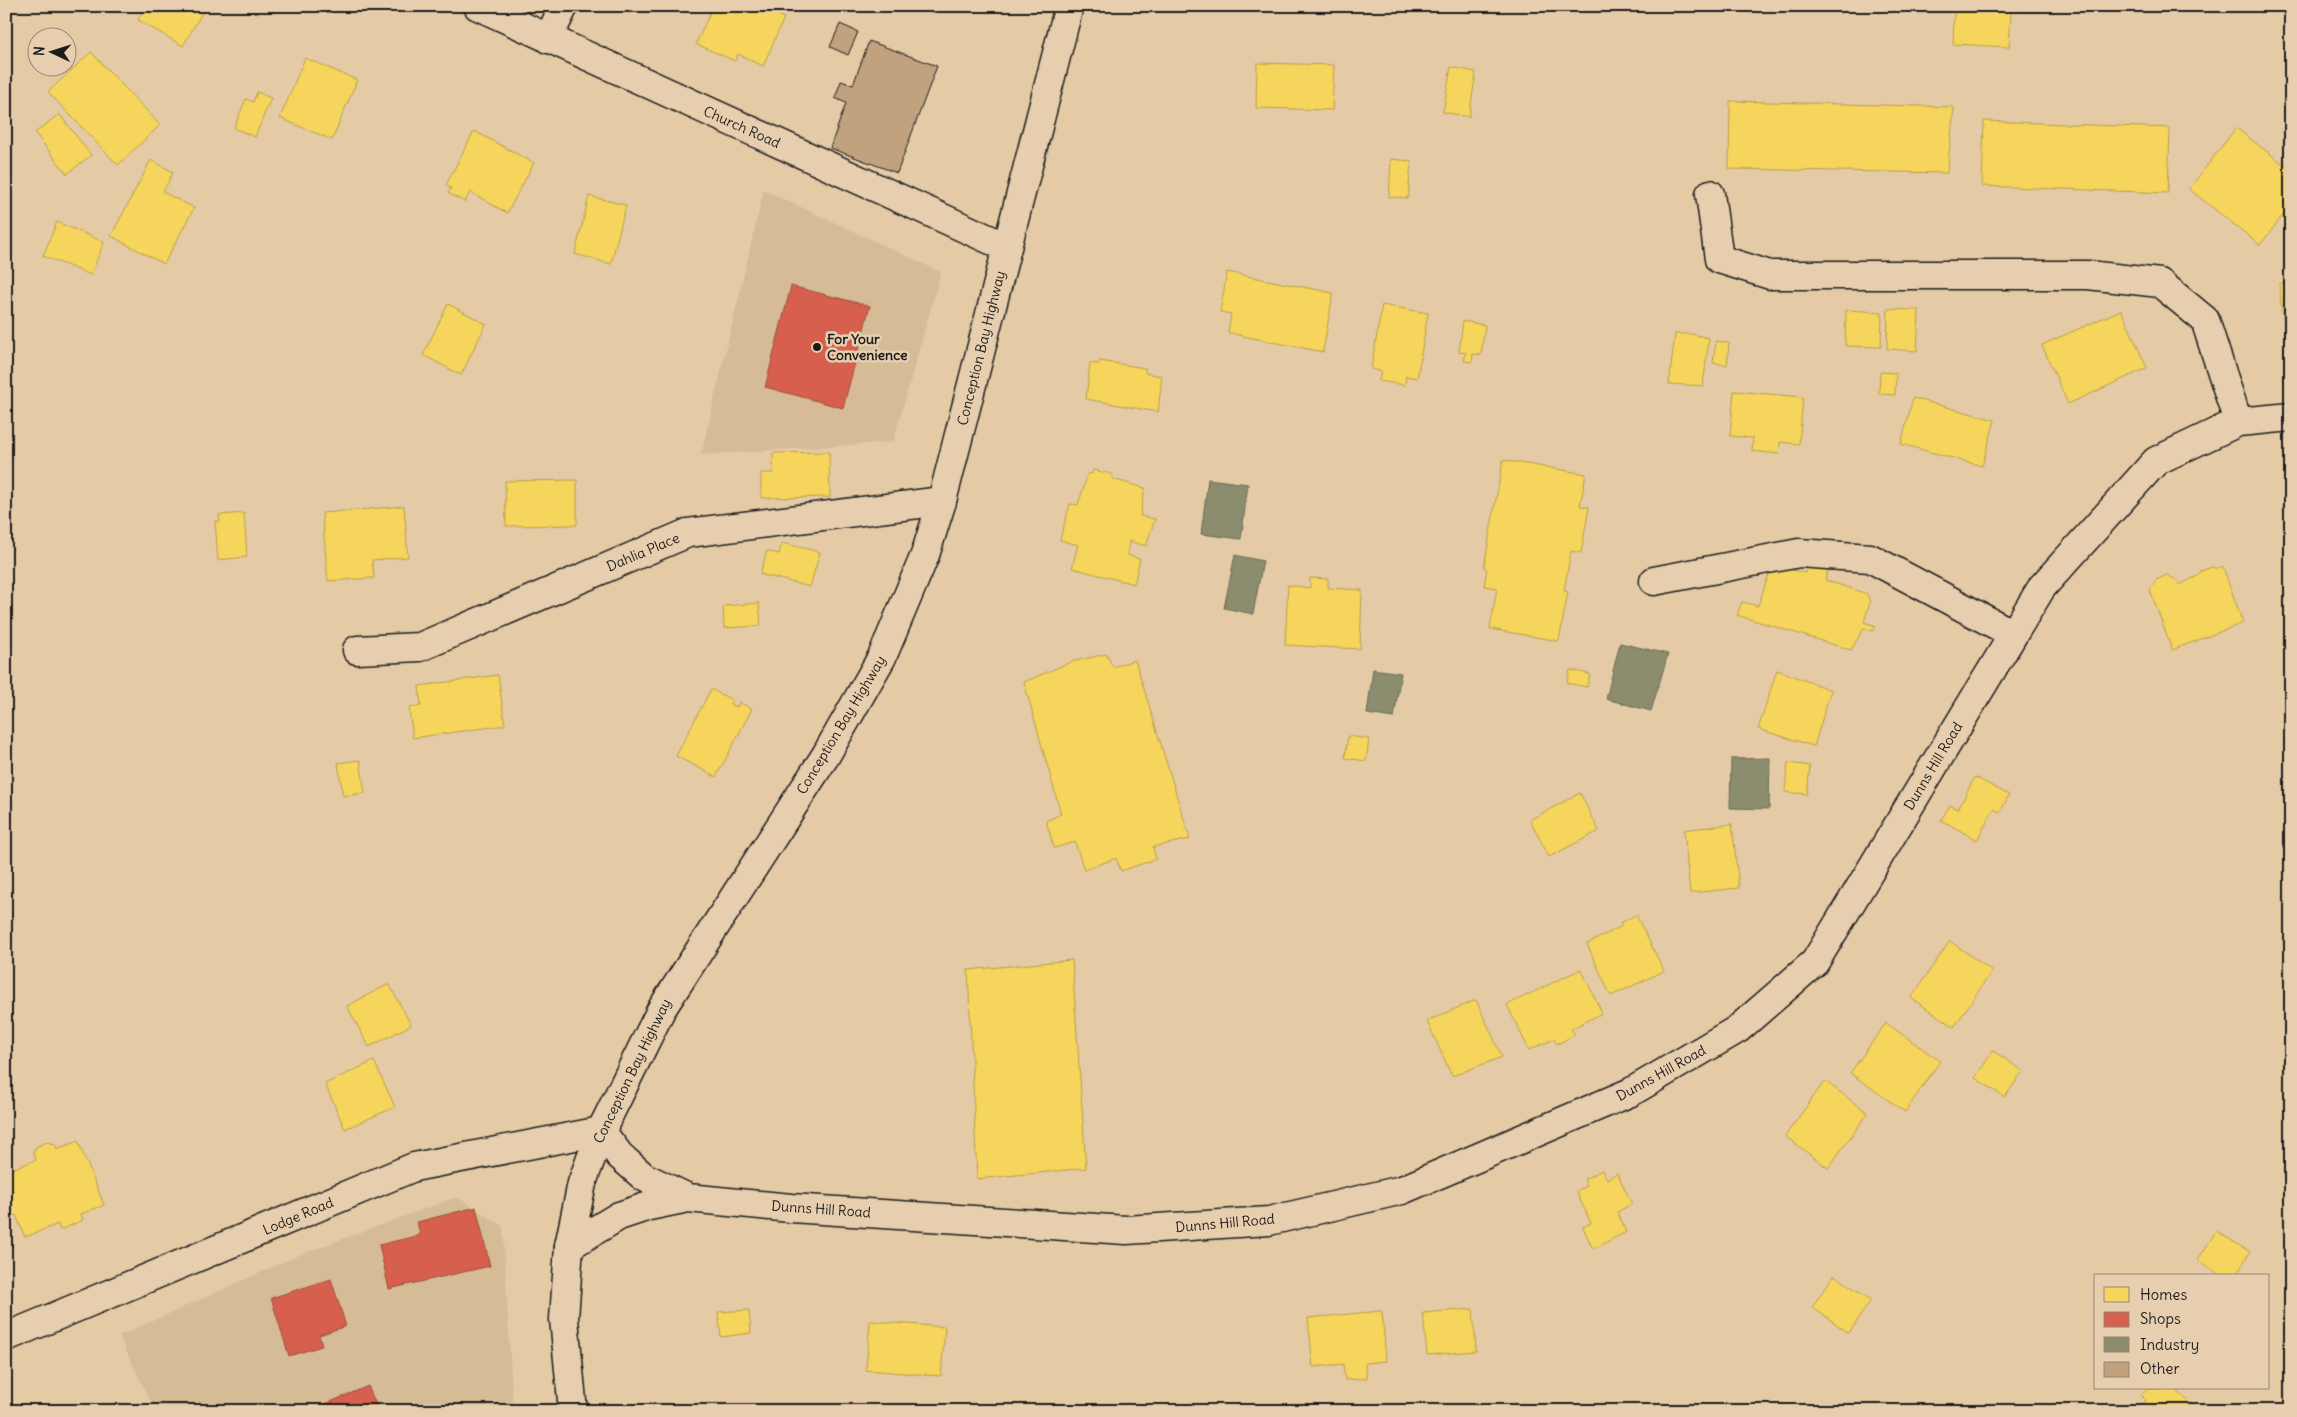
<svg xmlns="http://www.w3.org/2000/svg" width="2297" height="1417" font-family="Delius,sans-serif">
<rect width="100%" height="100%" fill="#e5caa6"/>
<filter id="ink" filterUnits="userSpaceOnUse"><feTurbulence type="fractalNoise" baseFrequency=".02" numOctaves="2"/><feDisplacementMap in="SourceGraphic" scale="10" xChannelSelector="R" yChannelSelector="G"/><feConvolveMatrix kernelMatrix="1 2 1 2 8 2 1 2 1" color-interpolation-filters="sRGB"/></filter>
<g filter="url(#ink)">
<path fill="#d6bb97" d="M 764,190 L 941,272 L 893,442 L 701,455 Z
M 457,1197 L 503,1226 L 513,1411 L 155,1411 L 119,1336 L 299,1255 Z"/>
<path fill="#f6d55c" stroke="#b59e49" d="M 145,6 L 206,6 L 183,46 L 138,20 Z
M 713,6 L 757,6 L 764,9 L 765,6 L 785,6 L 780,16 L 784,18 L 763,66 L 738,54 L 735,61 L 696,44 Z
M 1327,6 L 1370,6 L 1369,12 Z
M 1948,6 L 2037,6 L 2037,12 L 2011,11 L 2009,47 L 1953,44 L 1954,11 L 1947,11 Z
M 91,52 L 160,125 L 118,165 L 48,92 Z
M 305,58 L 357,80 L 332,140 L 280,118 Z
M 1257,63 L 1334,65 L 1332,110 L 1256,108 Z
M 1451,67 L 1476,72 L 1469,117 L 1443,112 Z
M 257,92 L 271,98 L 255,137 L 234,128 L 246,99 L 253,102 Z
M 1730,101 L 1954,107 L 1947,173 L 1729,169 Z
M 59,114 L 91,155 L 67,174 L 35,133 Z
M 1984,121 L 2170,128 L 2168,193 L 1982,186 Z
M 2236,128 L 2291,170 L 2291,205 L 2260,245 L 2189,189 Z
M 474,131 L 534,163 L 507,213 L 470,192 L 465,202 L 448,193 L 451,188 L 446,185 Z
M 1391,159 L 1411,161 L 1408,198 L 1389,197 Z
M 151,160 L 173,172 L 163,192 L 194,208 L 164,264 L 111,236 Z
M 589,196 L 626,205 L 611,264 L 575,254 Z
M 57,222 L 104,242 L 91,275 L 43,256 Z
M 1227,272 L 1333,293 L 1323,352 L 1238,335 L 1228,332 L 1231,314 L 1220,312 Z
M 2291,283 L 2291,344 L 2286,345 L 2279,284 Z
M 448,304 L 486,324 L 461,375 L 423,355 Z
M 1382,305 L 1428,313 L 1417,378 L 1406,376 L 1405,385 L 1379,381 L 1381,371 L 1371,369 Z
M 1888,309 L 1919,310 L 1917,351 L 1887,349 Z
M 1846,310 L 1882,312 L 1881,347 L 1845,346 Z
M 2121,310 L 2147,368 L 2068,404 L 2042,345 Z
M 1463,321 L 1485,325 L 1481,355 L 1473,354 L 1472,362 L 1464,361 L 1466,353 L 1459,352 Z
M 1675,334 L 1692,334 L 1709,338 L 1703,386 L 1669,384 Z
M 1716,341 L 1729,343 L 1727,365 L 1713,363 Z
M 1100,361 L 1145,368 L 1145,373 L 1162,376 L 1158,412 L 1086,399 L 1090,363 L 1098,364 Z
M 1880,372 L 1896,373 L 1895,395 L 1879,394 Z
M 1734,391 L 1803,397 L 1799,444 L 1780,442 L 1779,454 L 1752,451 L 1753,438 L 1730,436 Z
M 1913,398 L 1995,420 L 1982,466 L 1901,444 Z
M 829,452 L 830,497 L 761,498 L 761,473 L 773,473 L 773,453 Z
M 1503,460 L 1586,474 L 1580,506 L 1589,507 L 1581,553 L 1571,551 L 1564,591 L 1568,592 L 1559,641 L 1490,629 L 1497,588 L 1484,586 L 1487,569 L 1484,567 Z
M 1093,470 L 1112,474 L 1112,479 L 1145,488 L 1140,516 L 1155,519 L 1146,546 L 1129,541 L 1127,555 L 1140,559 L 1134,584 L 1072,568 L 1078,545 L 1060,540 L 1070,504 L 1078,505 L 1088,473 L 1092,474 Z
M 577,480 L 577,525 L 506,526 L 505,481 Z
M 404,506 L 408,557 L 372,560 L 374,578 L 328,581 L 322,513 Z
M 244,513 L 247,557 L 218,560 L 215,521 L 220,521 L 219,515 Z
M 782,543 L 820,552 L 810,587 L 760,574 L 767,551 L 779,554 Z
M 1812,556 L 1831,561 L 1825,580 L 1867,594 L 1870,602 L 1864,622 L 1876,626 L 1873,631 L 1864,628 L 1851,650 L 1737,615 L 1742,602 L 1758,606 L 1772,565 L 1805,573 Z
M 2212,567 L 2217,569 L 2223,567 L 2243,623 L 2172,650 L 2150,590 L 2156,580 L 2167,575 L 2178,581 L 2179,585 L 2198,576 L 2201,571 Z
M 1310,578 L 1328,579 L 1328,588 L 1362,590 L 1360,649 L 1285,645 L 1288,585 L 1310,588 Z
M 759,603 L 761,626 L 724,628 L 723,606 Z
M 1106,654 L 1113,667 L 1135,660 L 1190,839 L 1153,847 L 1156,859 L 1121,871 L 1116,858 L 1084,870 L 1075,842 L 1054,848 L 1046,821 L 1061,814 L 1024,682 L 1071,662 Z
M 1570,670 L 1590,674 L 1587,687 L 1567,683 Z
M 1777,670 L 1831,690 L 1814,746 L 1758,729 Z
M 498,675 L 505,725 L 413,738 L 409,708 L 421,706 L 419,686 Z
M 711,689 L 732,700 L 730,704 L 737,707 L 739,702 L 752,709 L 716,777 L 676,756 Z
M 1348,736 L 1369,739 L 1366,761 L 1345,758 Z
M 360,760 L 365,793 L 343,796 L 338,763 Z
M 1788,763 L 1810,766 L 1807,794 L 1785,792 Z
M 1975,777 L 2009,795 L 2000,812 L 1994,809 L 1977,840 L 1941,820 L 1950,805 L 1958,809 Z
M 1580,793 L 1599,831 L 1549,857 L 1530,820 Z
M 1732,824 L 1739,888 L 1690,893 L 1684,830 Z
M 1636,915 L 1664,971 L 1611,996 L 1587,944 L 1622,926 L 1620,923 Z
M 1950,941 L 1992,971 L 1954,1027 L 1911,998 Z
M 1072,960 L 1086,1168 L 977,1179 L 968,970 Z
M 1581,969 L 1602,1013 L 1571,1029 L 1575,1035 L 1557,1044 L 1554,1039 L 1529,1050 L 1507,1005 Z
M 389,984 L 411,1025 L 369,1047 L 347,1006 Z
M 1476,1000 L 1502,1057 L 1452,1076 L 1427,1021 Z
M 1886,1023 L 1940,1061 L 1905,1112 L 1850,1073 Z
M 1993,1051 L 2023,1071 L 2005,1097 L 1975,1078 Z
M 374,1061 L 395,1107 L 345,1129 L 325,1084 Z
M 1825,1081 L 1868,1113 L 1828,1168 L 1785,1136 Z
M 78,1141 L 104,1205 L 81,1214 L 83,1220 L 60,1230 L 58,1224 L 25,1237 L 16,1215 L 12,1217 L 6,1201 L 6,1171 L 36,1160 L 33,1153 L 36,1147 L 46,1142 L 55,1144 L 57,1149 Z
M 1602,1170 L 1607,1179 L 1617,1173 L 1632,1204 L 1617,1212 L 1626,1232 L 1593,1249 L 1583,1227 L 1591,1223 L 1576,1191 L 1587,1186 L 1584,1179 Z
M 2216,1231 L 2250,1252 L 2235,1276 L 2222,1276 L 2198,1260 Z
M 1834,1275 L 1871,1300 L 1849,1333 L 1812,1307 Z
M 1473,1309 L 1476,1351 L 1427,1355 L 1423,1313 Z
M 749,1310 L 751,1333 L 721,1337 L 718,1312 Z
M 1382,1311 L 1386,1361 L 1365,1363 L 1367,1378 L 1345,1380 L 1343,1364 L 1313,1367 L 1308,1318 Z
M 870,1321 L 945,1327 L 941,1376 L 866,1370 Z
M 2147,1388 L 2174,1388 L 2199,1411 L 2136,1411 L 2146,1400 L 2141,1395 Z"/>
<path fill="#d6604d" stroke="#9e4c3e" d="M 791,286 L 870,306 L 843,408 L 765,387 Z
M 476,1207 L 490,1266 L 389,1289 L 379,1245 L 420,1235 L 417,1222 Z
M 331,1279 L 346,1326 L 319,1335 L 322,1346 L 289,1356 L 271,1298 Z
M 368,1386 L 379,1411 L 309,1411 Z"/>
<path fill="#8c8c6e" stroke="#6a6a55" d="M 1208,479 L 1248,484 L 1241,539 L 1201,534 Z
M 1235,555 L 1263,561 L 1253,614 L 1224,608 Z
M 1620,643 L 1668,654 L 1651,711 L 1606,699 Z
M 1373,669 L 1401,673 L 1394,718 L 1367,714 Z
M 1770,758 L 1769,809 L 1730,808 L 1731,759 Z"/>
<path fill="#c0a27f" stroke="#1c1c1c" d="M 840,24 L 858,32 L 848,55 L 830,47 Z
M 869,41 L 937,66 L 897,173 L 830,148 L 846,103 L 835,98 L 841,81 L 853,85 Z"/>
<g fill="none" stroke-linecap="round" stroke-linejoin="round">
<defs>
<path id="minor" d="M 478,6 L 1006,247
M 548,39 L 564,6
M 1710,194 L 1719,259 L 1770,275 L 2088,275 L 2160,283 L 2205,320 L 2238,422
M 1654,581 L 1799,553 L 1870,558 L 2013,634
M 357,650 L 420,647 L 688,533 L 942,501
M 569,1246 L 619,1216 L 649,1206 L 688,1198 L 791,1208 L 1126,1230 L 1269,1221 L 1402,1190 L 1631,1092 L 1738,1029 L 1815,962 L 2042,587 L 2156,461 L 2238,422 L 2291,417
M 6,1337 L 414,1167 L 601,1131 L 620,1156 L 644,1177 L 688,1198"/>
<path id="primary" d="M 573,1411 L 564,1319 L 569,1246 L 582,1183 L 601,1131 L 661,1010 L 826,755 L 882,657 L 925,555 L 942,501 L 1069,6"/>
</defs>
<use href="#minor" stroke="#1c1c1c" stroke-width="31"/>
<use href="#primary" stroke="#1c1c1c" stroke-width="31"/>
<use href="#minor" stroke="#e6ceae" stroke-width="28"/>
<use href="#primary" stroke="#e6ceae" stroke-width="28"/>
</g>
</g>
<circle fill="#1c1c1c" stroke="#e6ceae" stroke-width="2" cx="817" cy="347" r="5"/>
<g text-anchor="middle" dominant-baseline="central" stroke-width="5" stroke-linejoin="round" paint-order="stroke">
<g font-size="14" fill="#1c1c1c" stroke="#e6ceae">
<text transform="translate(742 127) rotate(24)">Church Road</text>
<text transform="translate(981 348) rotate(-76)">Conception Bay Highway</text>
<text transform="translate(643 552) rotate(-23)">Dahlia Place</text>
<text transform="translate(841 725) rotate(-59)">Conception Bay Highway</text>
<text transform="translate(1933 766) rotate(-59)">Dunns Hill Road</text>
<text transform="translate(632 1071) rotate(-64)">Conception Bay Highway</text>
<text transform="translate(1661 1073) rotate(-29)">Dunns Hill Road</text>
<text transform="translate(821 1209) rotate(4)">Dunns Hill Road</text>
<text transform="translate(298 1216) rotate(-23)">Lodge Road</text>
<text transform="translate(1225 1223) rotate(-5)">Dunns Hill Road</text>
</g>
<g font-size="14" font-weight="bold" fill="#1c1c1c" stroke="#e6ceae" text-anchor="start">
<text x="827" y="339">For Your<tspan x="827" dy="16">Convenience</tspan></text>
</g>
</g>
<rect width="2297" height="1417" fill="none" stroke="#e6ceae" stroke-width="25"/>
<rect x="12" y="12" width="2272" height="1392" fill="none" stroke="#1c1c1c" stroke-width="2" filter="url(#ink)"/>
<rect x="2094" y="1274" width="175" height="115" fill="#e6ceae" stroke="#958774"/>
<rect x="2104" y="1287" width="25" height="15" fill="#f6d55c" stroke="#958774"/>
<text x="2140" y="1300" font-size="15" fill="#1c1c1c">Homes</text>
<rect x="2104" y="1312" width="25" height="15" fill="#d6604d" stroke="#958774"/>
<text x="2140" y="1324" font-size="15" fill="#1c1c1c">Shops</text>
<rect x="2104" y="1337" width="25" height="15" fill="#8c8c6e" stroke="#958774"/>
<text x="2140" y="1350" font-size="15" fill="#1c1c1c">Industry</text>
<rect x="2104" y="1362" width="25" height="15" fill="#c0a27f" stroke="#958774"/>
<text x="2140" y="1374" font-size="15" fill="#1c1c1c">Other</text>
<g transform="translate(52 52) rotate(274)"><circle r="24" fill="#e6ceae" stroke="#958774"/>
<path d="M0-4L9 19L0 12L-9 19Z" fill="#1c1c1c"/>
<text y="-8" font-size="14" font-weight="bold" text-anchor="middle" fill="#1c1c1c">N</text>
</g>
</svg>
